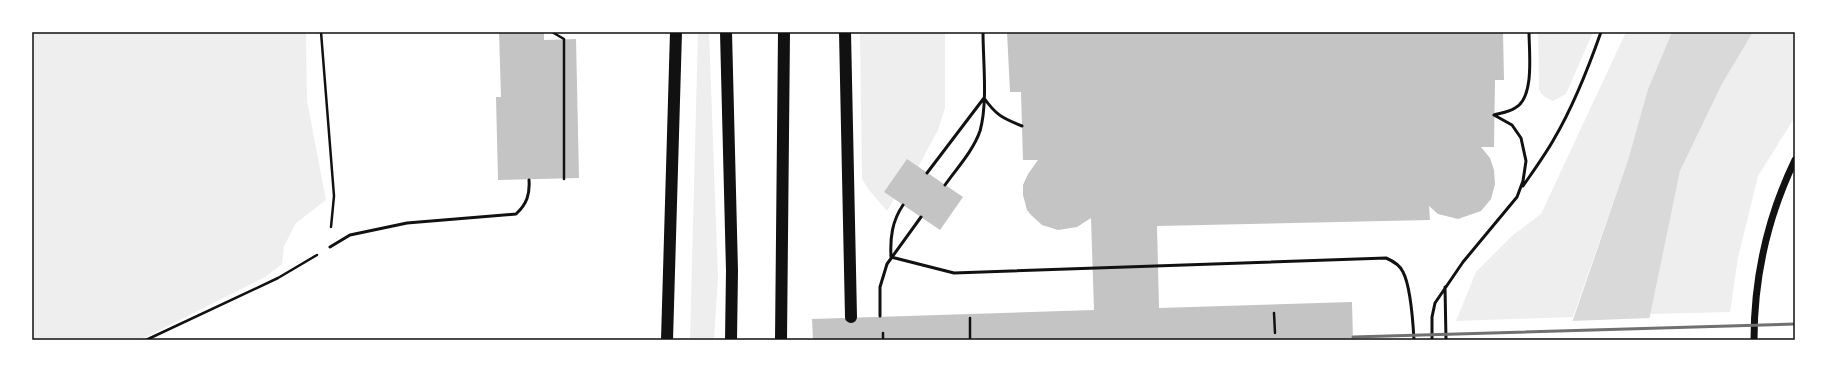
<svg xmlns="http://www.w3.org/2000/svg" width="1827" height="372" font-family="Inter,sans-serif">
<rect width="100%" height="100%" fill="#fff"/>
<path fill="#eee" d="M 32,32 L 306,32 L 307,101 L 326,200 L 296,223 L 284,246 L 282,264 L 265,277 L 140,340 L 32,340 Z
M 698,32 L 709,32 L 718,277 L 714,340 L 690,340 Z
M 860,32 L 945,32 L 945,108 L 938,130 L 918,167 L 884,192 L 894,199 L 887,211 L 869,190 L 862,179 Z
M 1538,32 L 1593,32 L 1566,94 L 1553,101 C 1546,98 1542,96 1539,89 Z
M 1626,32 L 1672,32 L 1648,89 L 1628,160 L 1573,317 L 1456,321 L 1476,272 L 1513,235 L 1541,214 Z
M 1753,32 L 1795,32 L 1795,117 L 1758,176 L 1738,258 L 1730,312 L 1650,314 L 1680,171 L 1722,84 Z"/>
<path fill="#d9d9d9" d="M 1672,32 L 1753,32 L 1722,84 L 1680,171 L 1645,340 L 1566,340 L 1628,160 L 1648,89 Z"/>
<path fill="#fff" d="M 1652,318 L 1647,340 L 1563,340 L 1570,321 Z"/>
<path fill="#c4c4c4" d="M 499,32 L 544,32 L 544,40 L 576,39 L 579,178 L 498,180 L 496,97 L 501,97 Z
M 1007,32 L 1503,32 L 1504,80 L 1495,80 L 1494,147 L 1481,147 L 1490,158 L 1494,170 L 1495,184 L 1491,199 L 1481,211 L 1458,219 L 1438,214 L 1429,206 L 1430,220 L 1157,226 L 1159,308 L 1352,302 L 1353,340 L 813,340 L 812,319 L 1094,310 L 1091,218 L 1077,227 L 1058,230 L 1042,225 L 1031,215 L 1027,210 L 1023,195 L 1023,185 L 1028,174 L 1038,160 L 1023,160 L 1021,92 L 1010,92 Z
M 907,159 L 963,197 L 940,230 L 884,192 Z"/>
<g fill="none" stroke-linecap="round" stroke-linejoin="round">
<path stroke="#111" stroke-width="2.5" d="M 321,32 L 334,196 L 331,227
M 552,32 L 564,39 L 564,179
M 1274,313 L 1275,333
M 883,333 L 883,340
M 970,338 L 970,318
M 146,340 L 278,278 L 317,255"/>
<path stroke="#111" stroke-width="3" d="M 984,98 C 996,115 1002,118 1022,126
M 1494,115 C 1501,113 1509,112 1515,108 C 1535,98 1529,51 1529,32
M 927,173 L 984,98
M 945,185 C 957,168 973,151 980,131 C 988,103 983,61 983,32
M 1523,186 C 1534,170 1545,155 1554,139 C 1574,105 1588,69 1601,32
M 330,247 L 350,235 L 407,223 L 516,214 C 527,204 530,194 529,180
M 891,257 L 954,273 L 1386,258 C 1393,261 1400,265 1403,272 C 1411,287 1413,322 1414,340
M 891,257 C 890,238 892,221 903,205
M 1445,287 L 1446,340
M 880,316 L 880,287 L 887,264 L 921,217
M 1432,340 L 1432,317 L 1435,303 L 1463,262 L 1517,197 L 1523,181 L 1526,161 L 1521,138 L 1512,125 L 1494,115"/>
<path stroke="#111" stroke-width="7" d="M 1754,340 C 1754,278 1768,216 1795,160"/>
<path stroke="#111" stroke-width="12" d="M 726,32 L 732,271 L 731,340
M 845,32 L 851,317
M 667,340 L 676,32
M 781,340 L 784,32"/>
<path stroke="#707070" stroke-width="3" d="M 1353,337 L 1795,324"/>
</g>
<rect width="1827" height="372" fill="none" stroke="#ffffff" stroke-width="66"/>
<rect x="33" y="33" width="1761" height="306" fill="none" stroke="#111" stroke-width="1.5"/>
</svg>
